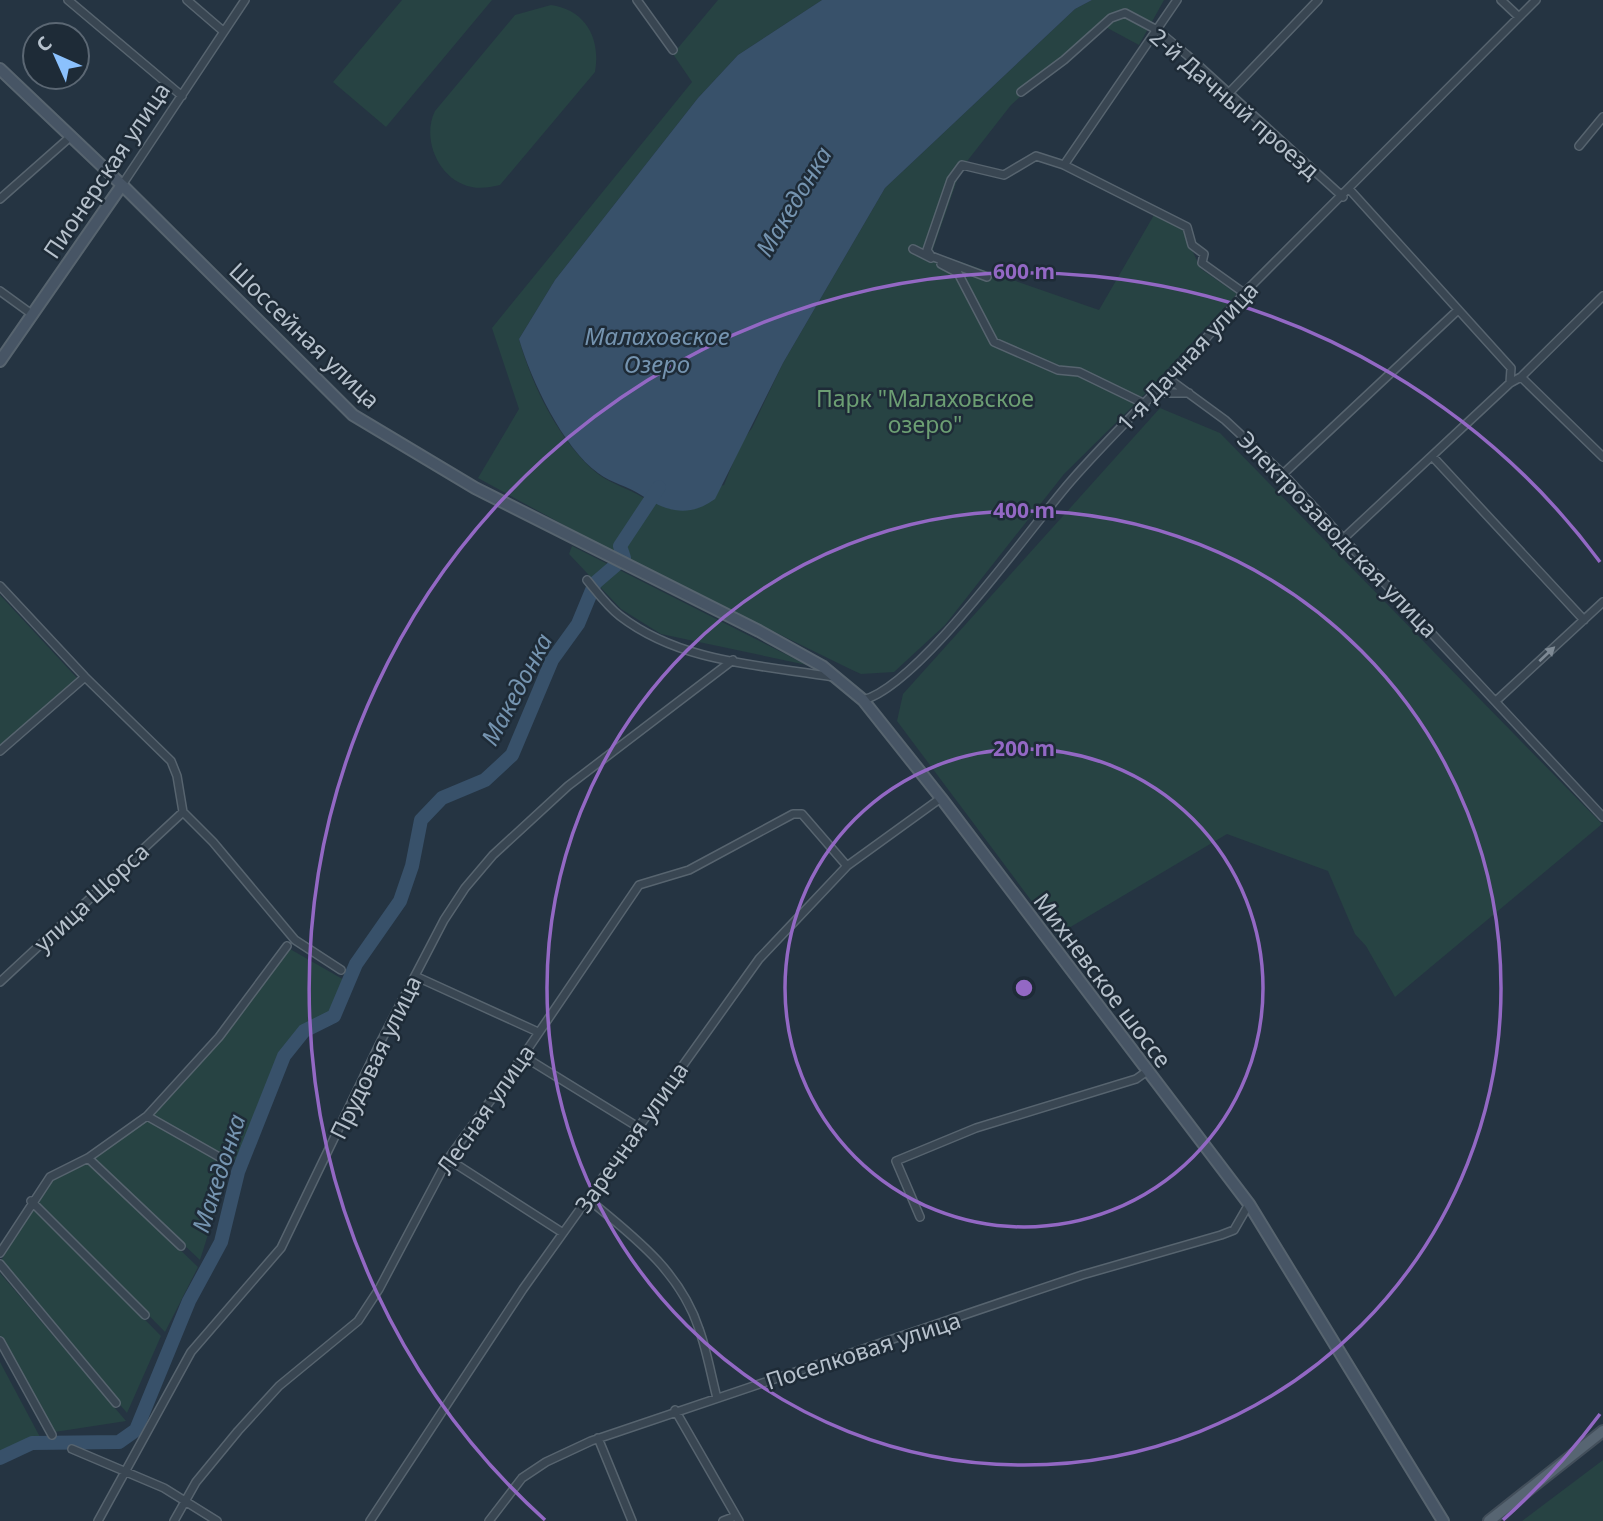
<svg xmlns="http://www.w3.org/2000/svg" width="1603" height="1521" font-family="'Noto Sans',sans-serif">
<rect width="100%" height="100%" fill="#253442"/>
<path fill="#274343" d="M 402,0 L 492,0 L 386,127 L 333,82 Z
M 718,0 L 822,0 L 738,55 L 698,98 L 555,280 L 519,339 C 532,386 560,443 598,474 C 614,486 635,490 651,503 L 724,485 L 741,443 L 752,428 L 783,363 L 885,188 L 1075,9 L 1092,0 L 1164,0 L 1139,45 L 1100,24 L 1011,105 L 961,169 L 932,252 L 1099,310 L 1154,215 L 1182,229 L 1201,269 L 1237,294 L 1140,399 L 1064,474 L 945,625 L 894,672 L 861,674 L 848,668 L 624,558 L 478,478 L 519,409 L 492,328 L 692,82 L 673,54 Z
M 551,5 C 586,10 601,39 595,72 L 500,185 C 491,187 481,189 472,187 C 439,181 421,139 435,111 L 515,15 Z
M 1160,408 L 1220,433 L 1602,824 L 1395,997 L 1366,946 L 1355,934 L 1328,871 L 1227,834 L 1057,935 L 897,721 L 903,694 Z
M 572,546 L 807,665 L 661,634 L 621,609 L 569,554 Z
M 0,595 L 77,678 L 0,746 Z
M 290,949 L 346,981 L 332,1013 L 302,1029 L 280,1054 L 235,1161 L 151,1115 L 222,1038 Z
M 147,1119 L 230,1165 L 200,1260 L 92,1158 Z
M 88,1161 L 198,1267 L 165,1332 L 36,1200 L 52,1179 Z
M 32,1205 L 161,1336 L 127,1413 L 0,1263 Z
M 0,1273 L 126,1421 L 48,1433 L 0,1349 Z
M 0,1362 L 40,1437 L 0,1455 Z
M 1603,1460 L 1603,1521 L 1522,1521 Z"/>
<path fill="#38516a" d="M 822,0 L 1092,0 L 1075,9 L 885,188 L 783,363 L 715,499 C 689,518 667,512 641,495 C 628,486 611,483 598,473 C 563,448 531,380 519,339 L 555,280 L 698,98 L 738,55 Z"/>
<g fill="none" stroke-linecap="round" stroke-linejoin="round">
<path stroke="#38516a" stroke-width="14" d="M 0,1458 L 32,1443 L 119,1442 L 136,1430 L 189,1301 L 221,1242 L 238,1172 L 284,1056 L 304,1031 L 334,1016 L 356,964 L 400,901 L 412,866 L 421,820 L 442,798 L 485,780 L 512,755 L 552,660 L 578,624 L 595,583 L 624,558 L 620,546 L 659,487"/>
<defs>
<path id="street" d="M 68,0 L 182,96
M 187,0 L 223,31
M 637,0 L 673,50
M 1501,0 L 1519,17
M 1021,92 L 1064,60 L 1111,18 L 1125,13 L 1157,30 L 1187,55 L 1343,197
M 1229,93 L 1318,0
M 1579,146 L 1603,117
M 1064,165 L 1177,0
M 122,185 L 245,0
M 1350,190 L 1511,368 L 1510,383
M 0,199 L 69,138
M 913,249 L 931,258
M 941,264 L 958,273 L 994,342 L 1058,370 L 1079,372 L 1145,404
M 987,277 L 931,256 L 927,250 L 951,180 L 962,165 L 1004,175 L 1036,156 L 1064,165 L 1187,227 L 1192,245 L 1204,254 L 1202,263 L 1244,293
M 0,291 L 33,315
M 1521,377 L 1603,457
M 1169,379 L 1225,420 L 1283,474 L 1603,817
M 1155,393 L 1189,393
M 1432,456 L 1584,620
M 1283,474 L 1458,310
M 1345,537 L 1510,383 L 1521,377 L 1603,296
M 587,580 C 597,592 607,606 620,616 C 681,663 761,665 834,677
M 0,586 L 85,677 L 171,761 L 177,776 L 183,812 L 213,842 L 295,940 L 341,970
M 863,700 C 919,686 1029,529 1071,481 C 1127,417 1191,361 1244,293 L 1536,0
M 1497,700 L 1603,602
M 0,751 L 85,677
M 415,976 L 538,1032
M 0,982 L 183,812
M 523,1056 L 638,1127
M 147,1116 L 221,1158
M 88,1158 L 181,1246
M 448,1159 L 563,1233
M 588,1199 C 633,1236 680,1271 699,1329 C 707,1351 711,1375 717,1398
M 31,1201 L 145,1315
M 920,1217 L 896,1161 L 976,1128 L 1136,1079 L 1146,1072
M 0,1253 L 50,1177 L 88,1158 L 147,1116 L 219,1037 L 287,946
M 0,1264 L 116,1403
M 0,1341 L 52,1435
M 675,1410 L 739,1521
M 598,1438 L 632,1521
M 72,1449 L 164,1488 L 217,1521
M 98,1521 L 191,1352 L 281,1248 L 381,1041 L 444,920 L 465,888 L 493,855 L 568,786 L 733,660
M 174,1521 L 196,1482 L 238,1431 L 279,1386 L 358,1321 L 379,1289 L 448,1159 L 523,1056 L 639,885 L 689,870 L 793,814 L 802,814 L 847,866
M 370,1521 L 523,1289 L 759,959 L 847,866 L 941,798
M 489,1521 L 522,1478 L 546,1462 L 591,1441 L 1082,1275 L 1221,1235 L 1234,1230 L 1249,1204
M 723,1521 L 736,1516"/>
<path id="secondary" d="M 0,69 L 122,185 L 353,415 L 475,488 L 759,631 L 822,666 L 863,700 L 941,798 L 1249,1204 L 1443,1521
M 0,361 L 122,185"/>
<path id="primary" d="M 1489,1521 L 1603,1431"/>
</defs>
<use href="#street" stroke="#57646f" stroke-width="10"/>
<use href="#secondary" stroke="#57646f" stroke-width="14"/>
<use href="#primary" stroke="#434f5b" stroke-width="14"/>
<use href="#street" stroke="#394652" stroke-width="7"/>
<use href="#secondary" stroke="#475565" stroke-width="10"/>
<use href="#primary" stroke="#576572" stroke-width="10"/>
</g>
<defs><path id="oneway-solid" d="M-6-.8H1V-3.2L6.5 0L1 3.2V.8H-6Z" transform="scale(1.75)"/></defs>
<use fill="#7e8a95" href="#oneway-solid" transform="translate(1547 654) rotate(-43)"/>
<g fill="none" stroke="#9368c4" stroke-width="3.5">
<circle cx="1024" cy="988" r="239"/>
<circle cx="1024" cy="988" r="477"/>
<path d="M1600 1414A716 716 0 0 1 1503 1520M545 1520A716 716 0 1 1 1600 562"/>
</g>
<g text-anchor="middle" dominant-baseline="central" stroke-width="5" stroke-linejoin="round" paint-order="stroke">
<g font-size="23" fill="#b6c1cc" stroke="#1e2b37">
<text transform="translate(1235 103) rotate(41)">2-й Дачный проезд</text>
<text transform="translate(106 170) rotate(-56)">Пионерская улица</text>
<text transform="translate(305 335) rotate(44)">Шоссейная улица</text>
<text transform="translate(1187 356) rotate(-47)">1-я Дачная улица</text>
<text transform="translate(1338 534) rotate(46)">Электрозаводская улица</text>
<text transform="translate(91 897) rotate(-43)">улица Щорса</text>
<text transform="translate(1103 980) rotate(53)">Михневское шоссе</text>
<text transform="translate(375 1057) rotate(-64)">Прудовая улица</text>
<text transform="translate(485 1109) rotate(-55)">Лесная улица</text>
<text transform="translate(631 1137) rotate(-55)">Заречная улица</text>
<text transform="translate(863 1350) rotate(-18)">Поселковая улица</text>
</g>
<g font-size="23" fill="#6c9e73" stroke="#1e2b37">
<text x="925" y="398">Парк "Малаховское<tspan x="925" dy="26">озеро"</tspan></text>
</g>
<g font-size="24" font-style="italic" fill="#7594b0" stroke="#1e2b37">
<text transform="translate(793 201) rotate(-59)">Македонка</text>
<text x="657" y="335">Малаховское<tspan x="657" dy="28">Озеро</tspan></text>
<text transform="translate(516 689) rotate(-62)">Македонка</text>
<text transform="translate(218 1173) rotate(-72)">Македонка</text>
</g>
</g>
<circle cx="1024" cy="988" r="10" fill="#9368c4" stroke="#1e2b37" stroke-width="3.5"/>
<g font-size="21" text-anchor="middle" font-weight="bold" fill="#9368c4" stroke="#1e2b37" stroke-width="5" stroke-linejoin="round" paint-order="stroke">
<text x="1024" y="279">600 m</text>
<text x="1024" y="518">400 m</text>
<text x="1024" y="756">200 m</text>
</g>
<g transform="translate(56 56) rotate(315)"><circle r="33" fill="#1e2b37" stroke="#5b6773" stroke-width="2"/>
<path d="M0-5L12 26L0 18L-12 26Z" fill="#8bc1fd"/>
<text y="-10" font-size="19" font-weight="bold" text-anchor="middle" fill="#b6c1cc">С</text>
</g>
</svg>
